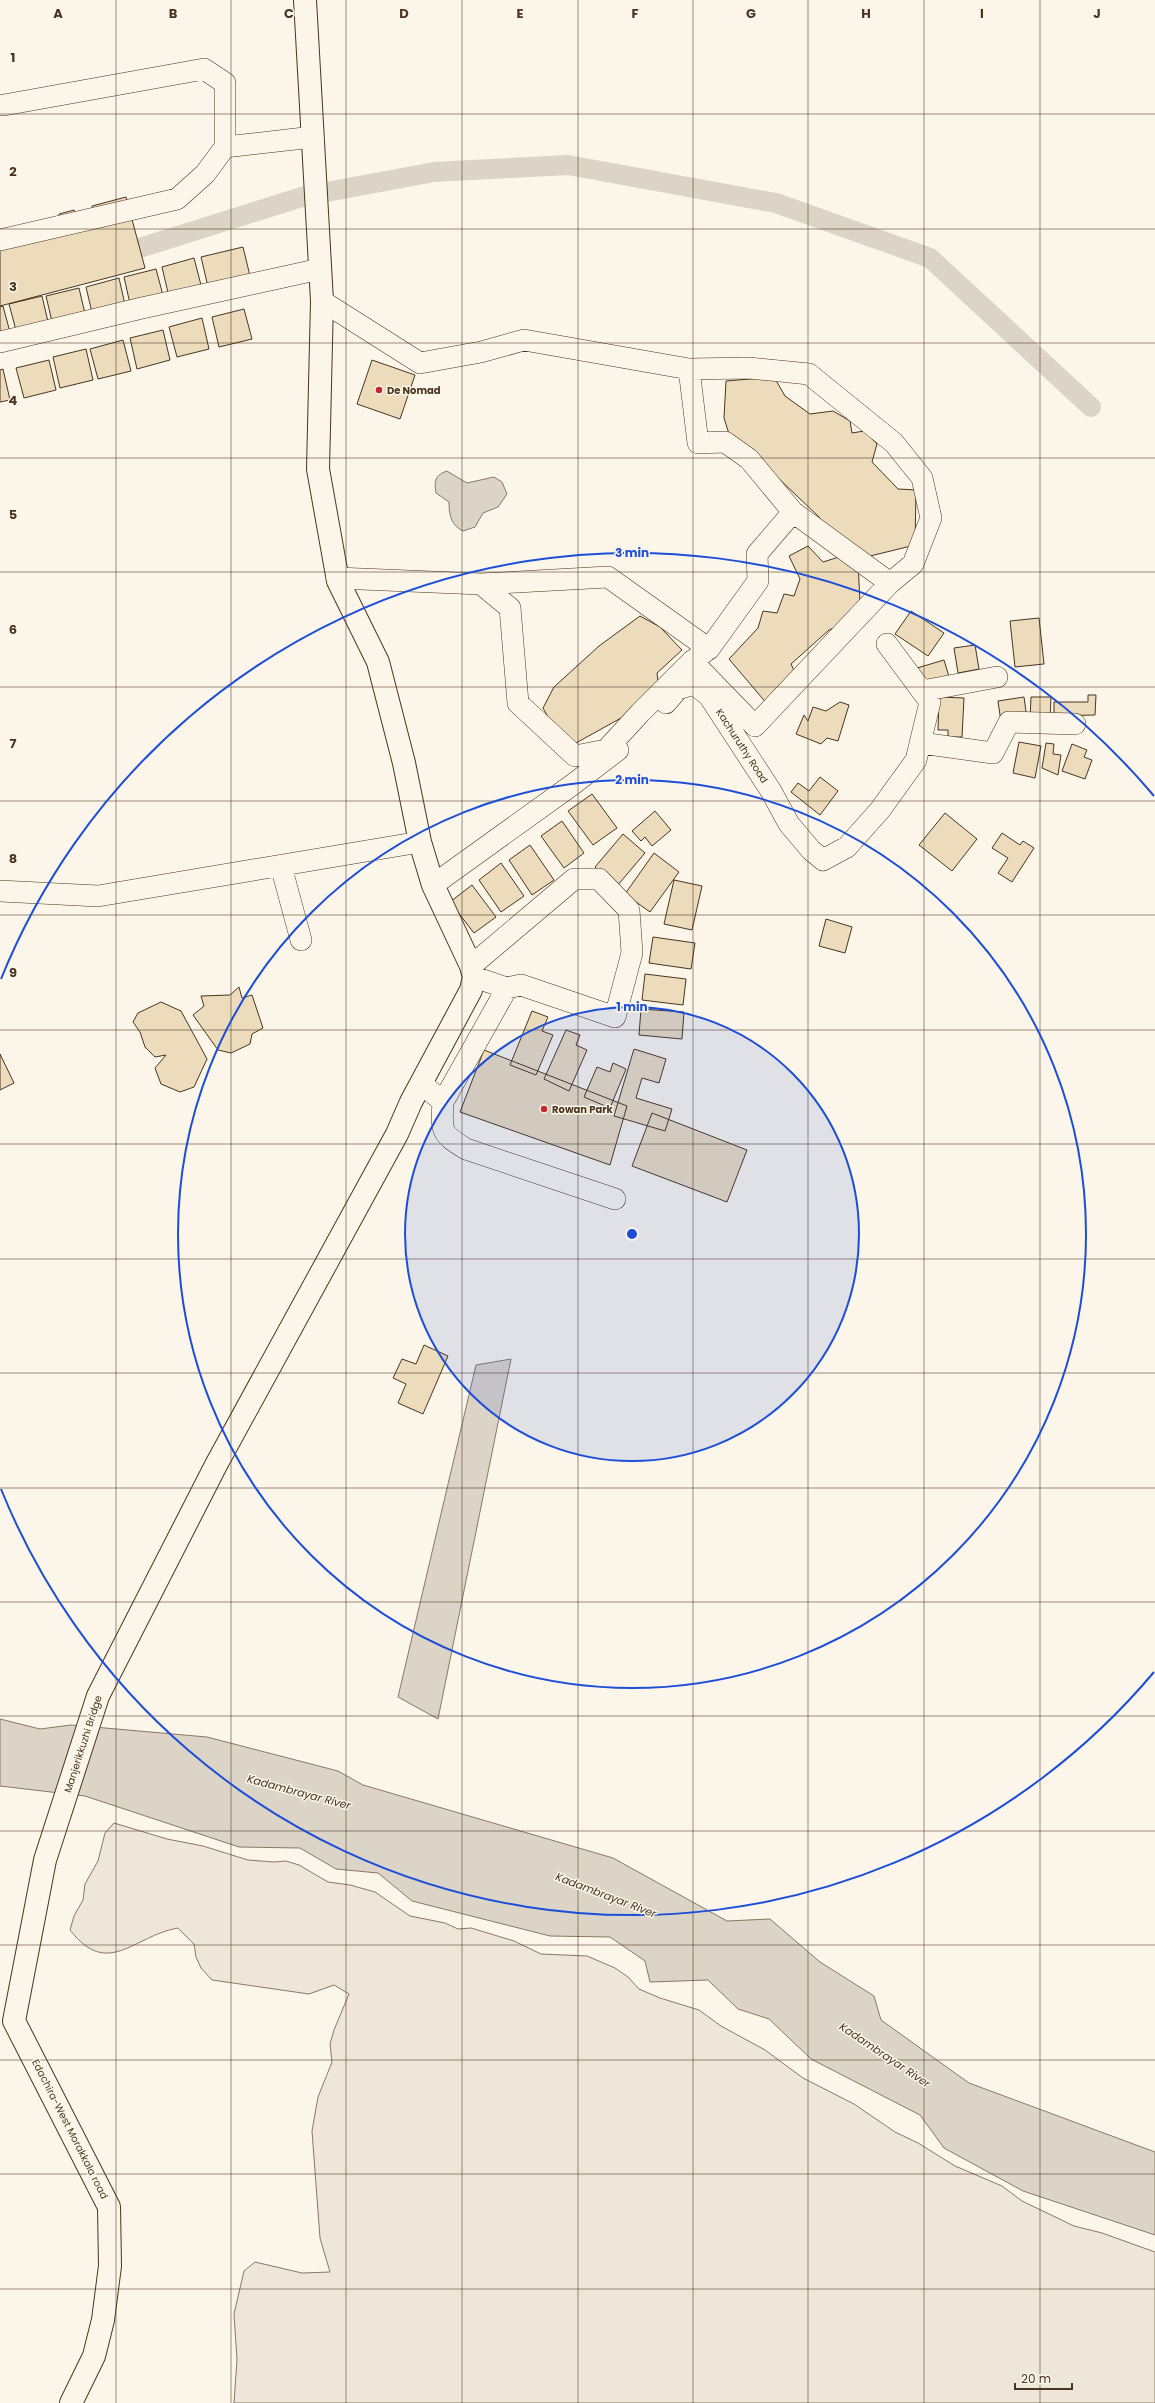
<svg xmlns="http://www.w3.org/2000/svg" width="1155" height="2403" font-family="Poppins,sans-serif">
<rect width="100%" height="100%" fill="#fbf6e9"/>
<path fill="#ede6d9" stroke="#887966" d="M 114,1823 L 167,1839 L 203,1846 L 248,1860 L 274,1862 L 286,1861 L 299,1865 L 328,1882 L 350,1885 L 375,1892 L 410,1916 L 445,1923 L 458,1929 L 471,1928 L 514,1941 L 541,1954 L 587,1956 L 615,1968 L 628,1977 L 639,1989 L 660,1998 L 699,2010 L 721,2026 L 765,2050 L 803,2078 L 854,2104 L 895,2132 L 918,2143 L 955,2166 L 1002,2186 L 1022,2201 L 1074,2226 L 1102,2233 L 1155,2252 L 1155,2403 L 234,2403 L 237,2360 L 234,2314 L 244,2271 L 255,2262 L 302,2273 L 330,2272 L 320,2238 L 312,2131 L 318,2097 L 332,2062 L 330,2044 L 334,2030 L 349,1994 L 334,1985 L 309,1994 L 212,1980 L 201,1968 L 196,1957 L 194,1944 L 178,1928 C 133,1936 108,1979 70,1930 L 74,1916 L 83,1900 L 85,1884 L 98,1861 L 105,1833 Z"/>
<path fill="#dcd4c6" stroke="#887966" d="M 447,471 L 467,483 L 494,477 L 502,482 L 507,494 L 498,507 L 483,513 L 475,527 L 463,531 C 451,525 449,515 449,502 L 436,493 C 434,481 435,475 447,471 Z
M 511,1359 L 438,1719 L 398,1697 L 476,1365 Z
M 0,1719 L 40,1729 L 71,1725 L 207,1737 L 338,1771 L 363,1785 L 613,1858 L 727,1921 L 770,1919 L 820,1962 L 874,1996 L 881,2020 L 969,2083 L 1155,2152 L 1155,2235 L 1023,2191 L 944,2148 L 920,2115 L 811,2059 L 769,2019 L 738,2009 L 708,1980 L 650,1982 L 645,1961 L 610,1937 L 550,1936 L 412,1901 L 378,1873 L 336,1869 L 300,1848 L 239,1847 L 85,1796 L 0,1786 Z"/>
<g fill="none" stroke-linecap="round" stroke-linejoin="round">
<path stroke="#dcd4c6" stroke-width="20" d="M 114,256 L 305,196 L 434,172 L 568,165 L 776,203 L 930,258 L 1091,407"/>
</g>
<path fill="#ecdcbc" stroke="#4a3520" d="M 126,197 L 145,268 L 0,306 L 0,233 L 60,218 L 59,214 L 74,210 L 76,218 L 94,213 L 92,206 Z
M 243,247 L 251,280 L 209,291 L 201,257 Z
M 194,258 L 202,289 L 169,297 L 162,267 Z
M 156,269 L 164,299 L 131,308 L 124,277 Z
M 119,278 L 126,309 L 93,317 L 86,287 Z
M 79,288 L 86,318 L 53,326 L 46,296 Z
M 42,296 L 49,326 L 17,334 L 9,304 Z
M 3,306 L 11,336 L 0,339 L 0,307 Z
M 244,309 L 252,339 L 219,347 L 212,317 Z
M 202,318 L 209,349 L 177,357 L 169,327 Z
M 163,330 L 170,360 L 137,369 L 130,338 Z
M 123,340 L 131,371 L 98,379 L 90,349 Z
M 86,349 L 93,380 L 60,388 L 53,357 Z
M 49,360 L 56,390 L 24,398 L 16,368 Z
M 372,360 L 415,375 L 400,419 L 357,404 Z
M 3,369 L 10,400 L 0,402 L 0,370 Z
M 774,377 L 785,396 L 810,414 L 833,411 L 850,421 L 852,433 L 864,431 L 877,444 L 872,462 L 898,489 L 916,490 L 915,545 L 862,558 L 834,536 L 818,516 L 754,455 L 730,437 L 724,418 L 726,381 Z
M 808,546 L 823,562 L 839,557 L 858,562 L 860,603 L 854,620 L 829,630 L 791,664 L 796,675 L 768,705 L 729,659 L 758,628 L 763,611 L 777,613 L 784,594 L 794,596 L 800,579 L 789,556 Z
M 911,611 L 944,633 L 928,656 L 895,634 Z
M 640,616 L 660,627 L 682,650 L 657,673 L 658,681 L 621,718 L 576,743 L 558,735 L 543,708 L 554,687 L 599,646 Z
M 1039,618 L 1044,664 L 1015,667 L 1010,621 Z
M 975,645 L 979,669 L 958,673 L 954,648 Z
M 944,660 L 950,680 L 923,688 L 917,668 Z
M 1088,695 L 1096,695 L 1095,715 L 1054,716 L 1054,702 L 1088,702 Z
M 939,697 L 964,698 L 962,737 L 948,737 L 948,730 L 938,730 Z
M 1024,697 L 1027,719 L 1001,722 L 998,701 Z
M 1031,697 L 1051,697 L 1050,719 L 1030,719 Z
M 840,702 L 849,705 L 838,741 L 827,738 L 821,744 L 796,734 L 804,715 L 808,721 L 813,707 L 826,711 Z
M 1019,742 L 1041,746 L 1035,778 L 1013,773 Z
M 1046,743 L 1054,744 L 1053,754 L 1061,755 L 1058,775 L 1042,768 Z
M 1072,744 L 1087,750 L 1084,757 L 1092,760 L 1085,779 L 1062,771 Z
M 820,777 L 838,791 L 820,815 L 791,792 L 798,783 L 809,791 Z
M 592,794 L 617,828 L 593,845 L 568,811 Z
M 655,811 L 671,830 L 652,846 L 645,837 L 641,841 L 632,831 Z
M 945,813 L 977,839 L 952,871 L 919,845 Z
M 562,821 L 584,853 L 564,868 L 541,836 Z
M 1002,833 L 1020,845 L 1023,841 L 1034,848 L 1012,882 L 998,873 L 1008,858 L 992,848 Z
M 623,834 L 645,853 L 617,886 L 595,867 Z
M 530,845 L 554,880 L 532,895 L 509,860 Z
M 654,853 L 679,872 L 650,912 L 625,894 Z
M 501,863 L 524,896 L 501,912 L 479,880 Z
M 674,880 L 702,886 L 692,930 L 664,924 Z
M 472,885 L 496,917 L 474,933 L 450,902 Z
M 826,919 L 852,927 L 845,953 L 819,946 Z
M 653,937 L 695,943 L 691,969 L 649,963 Z
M 645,974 L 686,979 L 683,1005 L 642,1000 Z
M 239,987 L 242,998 L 252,995 L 263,1028 L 252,1034 L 250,1044 L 231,1053 L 218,1050 L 193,1015 L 204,1006 L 201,996 L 230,995 Z
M 161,1002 L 181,1011 L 207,1059 L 194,1087 L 180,1092 L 161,1084 L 155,1068 L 166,1055 L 155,1057 L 145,1047 L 140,1032 L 133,1022 L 138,1013 Z
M 641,1009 L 684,1012 L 682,1039 L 639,1035 Z
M 532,1011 L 548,1017 L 542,1031 L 553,1035 L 536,1075 L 510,1065 Z
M 566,1030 L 580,1035 L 576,1045 L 587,1050 L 569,1091 L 544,1079 Z
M 634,1049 L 666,1059 L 659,1083 L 642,1078 L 636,1098 L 672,1109 L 665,1131 L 614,1116 Z
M 484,1050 L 627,1106 L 610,1165 L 460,1112 Z
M 0,1054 L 14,1083 L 0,1090 Z
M 613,1063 L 626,1069 L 610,1108 L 584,1097 L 597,1067 L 610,1072 Z
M 652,1113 L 747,1150 L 727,1202 L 632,1166 Z
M 424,1345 L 448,1356 L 423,1414 L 398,1403 L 406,1384 L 393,1378 L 402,1359 L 416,1364 Z"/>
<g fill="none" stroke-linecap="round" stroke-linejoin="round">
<defs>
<path id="minor" d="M 4,105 L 204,69 L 225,83 L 225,147
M 0,240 L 177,199 L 205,174 L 225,147 L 313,137
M 322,301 L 420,363 L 481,352 L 524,340 L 689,369 L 749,368 L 809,374 L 894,443 L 922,478 L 931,518 L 913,564 L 890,583 L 755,726 L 692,661
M 0,342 L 142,308 L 320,269
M 793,512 L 890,583
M 337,578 L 481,584 L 510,608 L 518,703 L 575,756 L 606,750 L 640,713 L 692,661 L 709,649 L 758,581 L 757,554 L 793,512 L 749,459 L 725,442 L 698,443 L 689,369
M 481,584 L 608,577 L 709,649
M 922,691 L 997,677
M 666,703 L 678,689 L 694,684 L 709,696 L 771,791 L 789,824 L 811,850 L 823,860 L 847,847 L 880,810 L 916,760 L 930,702 L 887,644
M 921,743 L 993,753 L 1009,722 L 1075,724
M 281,866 L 301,940
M 433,885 L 572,785 L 618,750
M 0,891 L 98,896 L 420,842
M 471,966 L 574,879 L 599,879 L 629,910 L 632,953 L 615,1017 L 521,985 L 507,988 L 474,977
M 421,1083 L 443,1102 C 441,1131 441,1134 466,1149 L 615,1199
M 443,1102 L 507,988"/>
<path id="major" d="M 71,2403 L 94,2356 L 103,2320 L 110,2266 L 109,2207 L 14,2021 L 45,1860 L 98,1696 L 216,1465 L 397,1134 L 411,1102 L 471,990 L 474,977 L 471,966 L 433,885 L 420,842 L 404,763 L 378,662 L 338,581 L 318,469 L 322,301 L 305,0"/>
</defs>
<use href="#minor" stroke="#4a3520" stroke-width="22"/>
<use href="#major" stroke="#4a3520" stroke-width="24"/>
<use href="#minor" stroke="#fbf6e9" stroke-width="21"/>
<use href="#major" stroke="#fbf6e9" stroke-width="22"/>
</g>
<path fill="none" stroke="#4a3520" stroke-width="1" stroke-opacity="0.55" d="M 116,0 L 116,2403M 231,0 L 231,2403M 346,0 L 346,2403M 462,0 L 462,2403M 578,0 L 578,2403M 693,0 L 693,2403M 808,0 L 808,2403M 924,0 L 924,2403M 1040,0 L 1040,2403M 0,114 L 1155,114M 0,229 L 1155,229M 0,343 L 1155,343M 0,458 L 1155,458M 0,572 L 1155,572M 0,687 L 1155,687M 0,801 L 1155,801M 0,915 L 1155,915M 0,1030 L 1155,1030M 0,1144 L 1155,1144M 0,1259 L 1155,1259M 0,1373 L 1155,1373M 0,1488 L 1155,1488M 0,1602 L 1155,1602M 0,1716 L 1155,1716M 0,1831 L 1155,1831M 0,1945 L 1155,1945M 0,2060 L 1155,2060M 0,2174 L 1155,2174M 0,2289 L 1155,2289"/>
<circle cx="632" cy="1234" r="227" fill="#1d4ed8" fill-opacity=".12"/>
<g fill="none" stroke="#1d4ed8" stroke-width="2">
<circle cx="632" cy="1234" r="227"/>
<circle cx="632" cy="1234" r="454"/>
<path d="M1154 1672A681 681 0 0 1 1 1489M1 979A681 681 0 0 1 1154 796"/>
</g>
<g fill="#c62828" stroke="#fbf6e9" stroke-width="1.5">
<circle cx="379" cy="390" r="4"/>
<circle cx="544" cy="1109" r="4"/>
</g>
<g text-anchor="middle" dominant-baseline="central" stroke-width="3" stroke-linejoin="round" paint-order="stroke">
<g font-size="10" font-weight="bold" fill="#4a3520" stroke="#fbf6e9" text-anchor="start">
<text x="387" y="390">De Nomad</text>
<text x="552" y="1109">Rowan Park</text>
</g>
<g font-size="10" fill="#4a3520" stroke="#fbf6e9">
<text transform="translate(742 746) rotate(57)">Kachuruthy Road</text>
<text transform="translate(83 1744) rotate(-72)">Manjerikkuzhi Bridge</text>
<text transform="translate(70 2129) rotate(63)">Edachira-West Morakkala road</text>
</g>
<g font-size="11" font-style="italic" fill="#4a3520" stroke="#fbf6e9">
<text transform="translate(299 1792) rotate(15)">Kadambrayar River</text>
<text transform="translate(606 1895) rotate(21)">Kadambrayar River</text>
<text transform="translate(885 2055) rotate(34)">Kadambrayar River</text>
</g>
</g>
<g font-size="13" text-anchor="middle" font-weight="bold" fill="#4a3520" stroke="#fbf6e9" stroke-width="3" stroke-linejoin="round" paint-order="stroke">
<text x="58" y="18">A</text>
<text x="173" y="18">B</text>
<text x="289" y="18">C</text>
<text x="404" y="18">D</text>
<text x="520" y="18">E</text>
<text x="635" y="18">F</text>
<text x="751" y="18">G</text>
<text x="866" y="18">H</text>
<text x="982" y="18">I</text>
<text x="1097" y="18">J</text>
<text x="13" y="62">1</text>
<text x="13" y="176">2</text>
<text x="13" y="291">3</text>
<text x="13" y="405">4</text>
<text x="13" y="519">5</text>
<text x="13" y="634">6</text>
<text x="13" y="748">7</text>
<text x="13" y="863">8</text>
<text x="13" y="977">9</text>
</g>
<circle cx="632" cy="1234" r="6" fill="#1d4ed8" stroke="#fbf6e9" stroke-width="2"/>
<g font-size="12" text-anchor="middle" font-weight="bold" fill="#1d4ed8" stroke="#fbf6e9" stroke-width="3" stroke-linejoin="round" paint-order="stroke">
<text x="632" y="557">3 min</text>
<text x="632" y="784">2 min</text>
<text x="632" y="1011">1 min</text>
</g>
<path d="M1015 2383v6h57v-6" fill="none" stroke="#4a3520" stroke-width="2"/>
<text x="1021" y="2383" font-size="12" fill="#4a3520" stroke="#fbf6e9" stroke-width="3" paint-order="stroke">20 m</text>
</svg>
